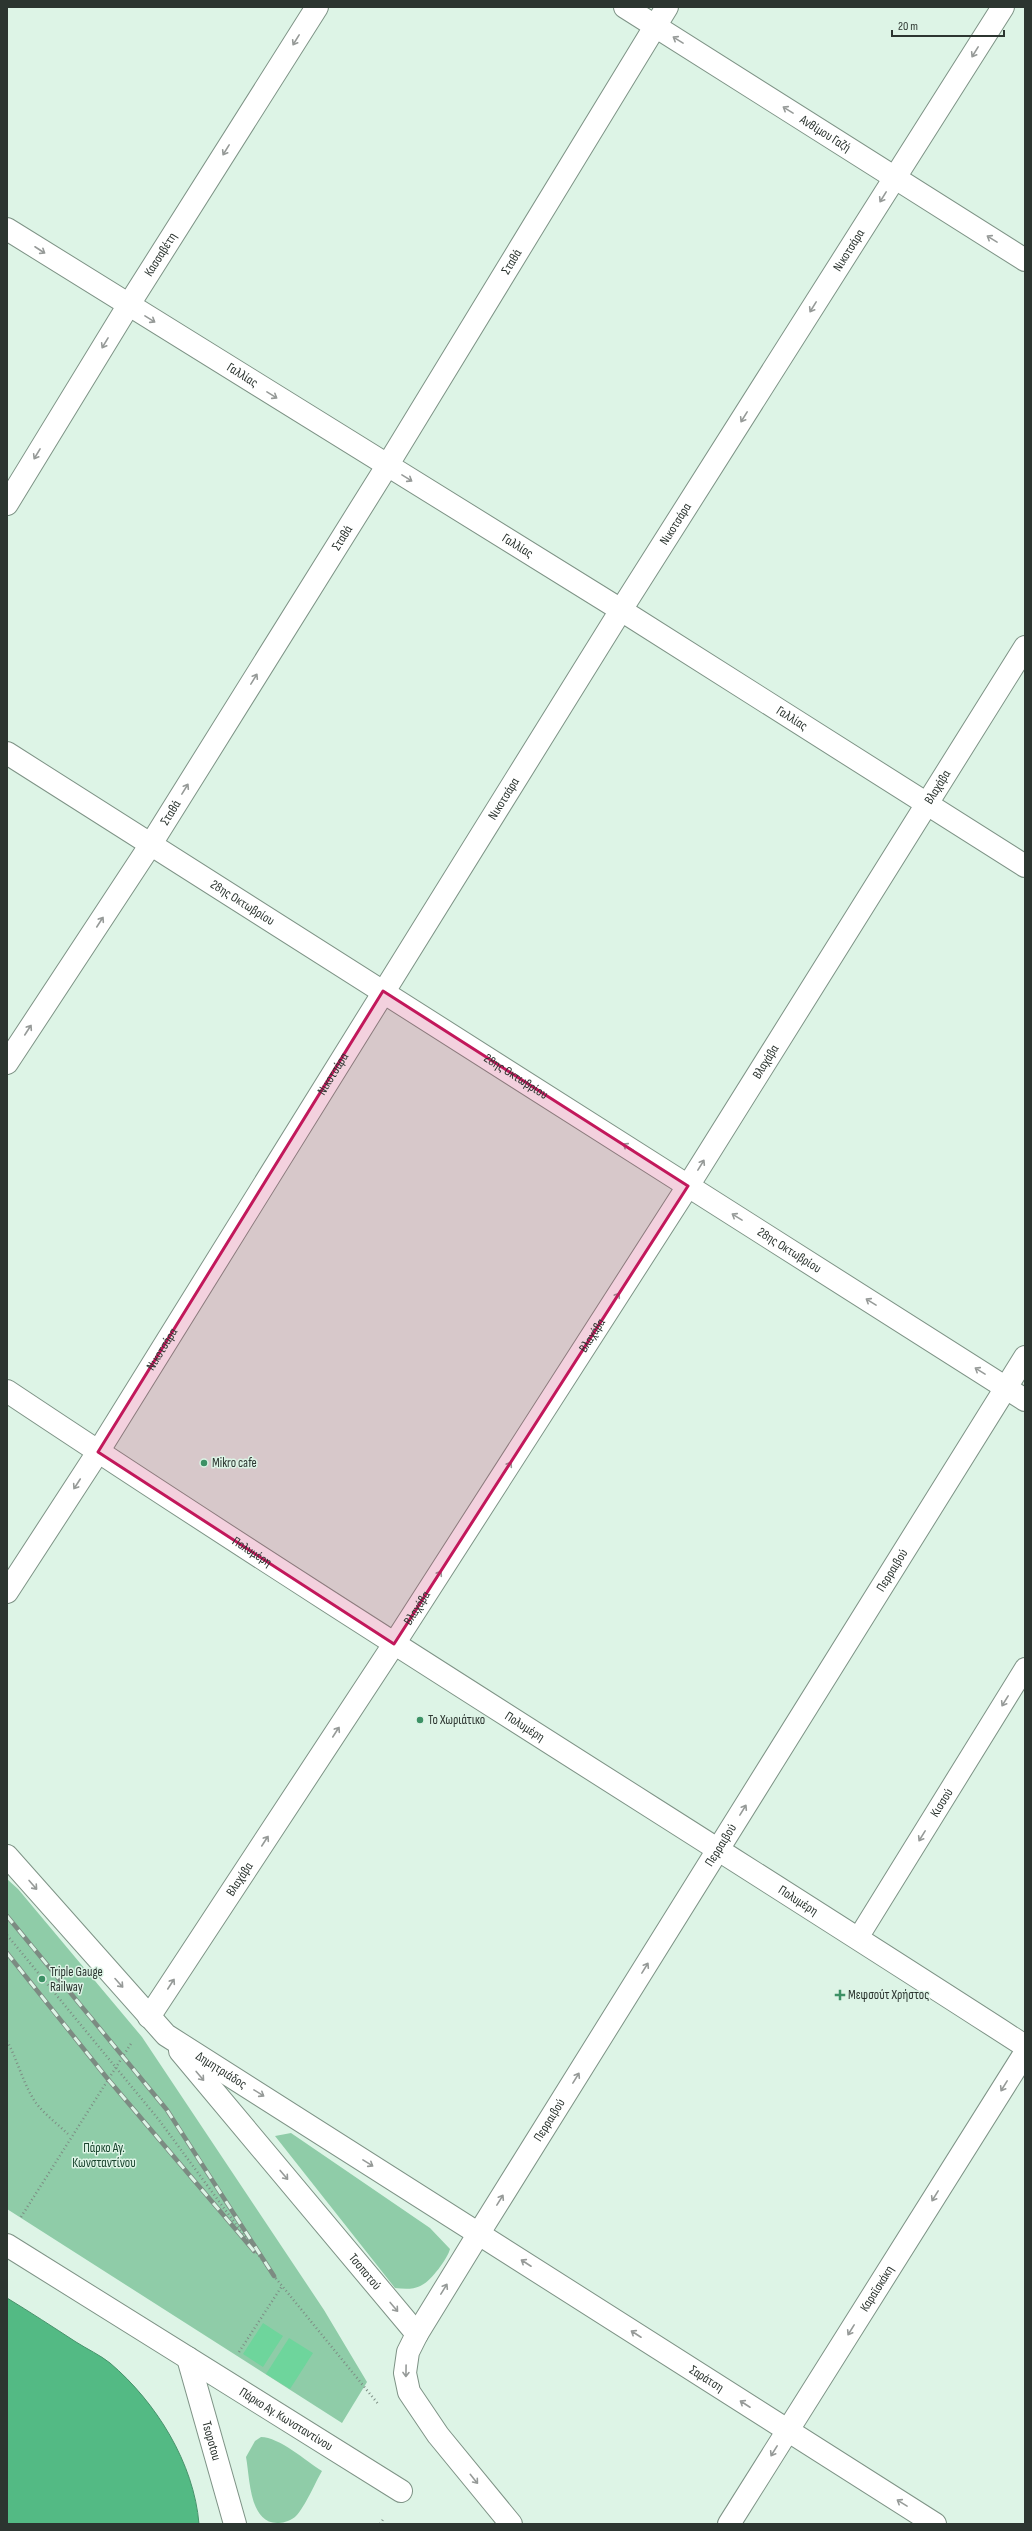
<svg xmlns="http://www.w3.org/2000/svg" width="1032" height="2531" font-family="'Sofia Sans Condensed',sans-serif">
<rect width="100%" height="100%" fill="#ddf4e6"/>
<path fill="#8fcca8" d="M 7,1879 L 18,1889 L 142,2037 L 324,2310 L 367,2382 L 342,2423 L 7,2209 Z
M 291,2133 L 430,2228 L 450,2249 C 448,2258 431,2281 422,2285 C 414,2290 404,2289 395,2288 L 275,2136 Z
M 261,2437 C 279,2437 306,2461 322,2471 C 315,2483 305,2507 296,2516 C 292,2520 284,2523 279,2523 C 249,2525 250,2478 246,2457 L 255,2441 Z"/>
<path fill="#53ba84" stroke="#47926b" d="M 7,2298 C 30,2312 53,2327 76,2342 C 87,2349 100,2355 110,2363 C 156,2402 194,2463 199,2524 L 7,2524 Z"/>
<path fill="#6ed59c" d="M 263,2323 L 283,2336 L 263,2367 L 243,2354 Z
M 289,2338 L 313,2353 L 290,2389 L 266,2374 Z"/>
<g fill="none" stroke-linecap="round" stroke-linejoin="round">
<defs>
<g id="lane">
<path id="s1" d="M 858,1938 L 1025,1668"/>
</g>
<g id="street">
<path id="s2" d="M 7,753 L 1025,1400"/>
<path id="s3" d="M 7,1063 L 151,844 L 387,466 L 667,7"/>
<path id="s4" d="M 7,1592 L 98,1452 L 621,610 L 1003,7"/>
<path id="s5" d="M 7,1856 L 166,2035 L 935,2524"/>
<path id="s6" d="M 149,2017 L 394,1644 L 688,1186 L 1025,647"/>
<path id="s7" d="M 180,2051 L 417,2334"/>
<path d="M 479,2233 L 417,2334 L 408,2352 L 405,2373 L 409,2392 L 438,2435 L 511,2524"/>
<path id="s8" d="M 7,2245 L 401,2491"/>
<path id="s9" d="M 188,2358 L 235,2524"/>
<path id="s10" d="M 729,2524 L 1025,2053"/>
</g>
<g id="secondary">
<path id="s11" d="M 625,7 L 1025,260"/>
<path id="s12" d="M 7,229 L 621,610 L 1025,866"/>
<path id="s13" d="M 7,504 L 128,306 L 317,7"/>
<path id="s14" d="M 7,1391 C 343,1615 686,1827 1025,2046"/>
<path id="s15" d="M 479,2233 L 1025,1357"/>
</g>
</defs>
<use href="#lane" stroke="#7e9386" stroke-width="22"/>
<use href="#street" stroke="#7e9386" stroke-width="24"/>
<use href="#secondary" stroke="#7e9386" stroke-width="24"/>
<path stroke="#7d8d84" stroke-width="2.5" stroke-dasharray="1 3" stroke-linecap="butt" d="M 7,1935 L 159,2120 L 274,2276 L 379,2405
M 7,2041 C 18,2061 23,2084 36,2103 C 45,2115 59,2125 70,2136
M 21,2217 L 132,2042
M 239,2352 L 282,2286
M 380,2524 L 384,2518"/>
<use href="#lane" stroke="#fff" stroke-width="20"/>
<use href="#street" stroke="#fff" stroke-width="22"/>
<use href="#secondary" stroke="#fff" stroke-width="22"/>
<defs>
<path id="rail" d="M 7,1916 L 167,2110 L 274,2276
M 7,1953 L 107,2078 L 254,2251"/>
</defs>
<use href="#rail" stroke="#7c8b82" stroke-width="4.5"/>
<use href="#rail" stroke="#ddf4e6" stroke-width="3" stroke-dasharray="9" stroke-linecap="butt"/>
</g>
<defs><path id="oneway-shaft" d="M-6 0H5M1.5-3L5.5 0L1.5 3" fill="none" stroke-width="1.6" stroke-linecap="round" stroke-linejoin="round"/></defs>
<g stroke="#969a98">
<use href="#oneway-shaft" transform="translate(296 40) rotate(122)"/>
<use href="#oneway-shaft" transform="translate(678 40) rotate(-148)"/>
<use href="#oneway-shaft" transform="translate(975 52) rotate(122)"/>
<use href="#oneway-shaft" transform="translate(788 110) rotate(-148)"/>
<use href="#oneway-shaft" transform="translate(226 150) rotate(122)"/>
<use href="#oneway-shaft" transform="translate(883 197) rotate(122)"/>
<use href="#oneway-shaft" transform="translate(992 239) rotate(-148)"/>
<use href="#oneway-shaft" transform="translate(40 250) rotate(33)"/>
<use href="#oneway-shaft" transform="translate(813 307) rotate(122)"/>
<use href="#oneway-shaft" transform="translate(150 319) rotate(32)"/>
<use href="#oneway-shaft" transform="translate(105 343) rotate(121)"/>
<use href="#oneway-shaft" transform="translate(272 395) rotate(32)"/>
<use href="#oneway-shaft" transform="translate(744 417) rotate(122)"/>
<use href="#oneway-shaft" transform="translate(37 454) rotate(121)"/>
<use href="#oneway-shaft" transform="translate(407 478) rotate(32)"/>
<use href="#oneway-shaft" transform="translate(254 679) rotate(-58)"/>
<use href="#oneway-shaft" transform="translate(185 789) rotate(-58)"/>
<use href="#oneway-shaft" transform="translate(100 922) rotate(-57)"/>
<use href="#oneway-shaft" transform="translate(28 1030) rotate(-57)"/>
<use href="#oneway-shaft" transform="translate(628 1147) rotate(-148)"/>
<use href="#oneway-shaft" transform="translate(701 1165) rotate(-58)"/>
<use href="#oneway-shaft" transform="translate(737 1217) rotate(-148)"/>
<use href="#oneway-shaft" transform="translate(616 1298) rotate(-57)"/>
<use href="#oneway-shaft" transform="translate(871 1302) rotate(-148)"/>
<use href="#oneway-shaft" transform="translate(980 1371) rotate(-148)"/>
<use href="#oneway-shaft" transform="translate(508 1467) rotate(-57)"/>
<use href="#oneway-shaft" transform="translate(77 1484) rotate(123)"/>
<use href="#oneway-shaft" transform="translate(438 1576) rotate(-57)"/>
<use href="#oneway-shaft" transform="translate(1005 1701) rotate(122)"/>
<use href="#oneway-shaft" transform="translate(336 1732) rotate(-57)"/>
<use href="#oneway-shaft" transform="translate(743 1810) rotate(-58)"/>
<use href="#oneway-shaft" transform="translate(922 1836) rotate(122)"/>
<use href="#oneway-shaft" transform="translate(265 1841) rotate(-57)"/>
<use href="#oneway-shaft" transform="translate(33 1885) rotate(49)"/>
<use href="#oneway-shaft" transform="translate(645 1968) rotate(-58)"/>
<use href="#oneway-shaft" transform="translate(119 1983) rotate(48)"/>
<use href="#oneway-shaft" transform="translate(171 1984) rotate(-57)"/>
<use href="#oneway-shaft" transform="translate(200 2076) rotate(50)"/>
<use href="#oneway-shaft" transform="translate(576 2078) rotate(-58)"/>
<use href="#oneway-shaft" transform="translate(1004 2086) rotate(122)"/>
<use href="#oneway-shaft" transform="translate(259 2093) rotate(32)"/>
<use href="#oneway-shaft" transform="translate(368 2163) rotate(32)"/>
<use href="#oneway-shaft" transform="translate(284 2175) rotate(50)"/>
<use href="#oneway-shaft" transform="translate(935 2196) rotate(122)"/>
<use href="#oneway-shaft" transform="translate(500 2200) rotate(-58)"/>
<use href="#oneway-shaft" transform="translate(526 2263) rotate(-147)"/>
<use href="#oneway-shaft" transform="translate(444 2289) rotate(-58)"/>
<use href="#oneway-shaft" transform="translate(394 2307) rotate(50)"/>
<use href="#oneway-shaft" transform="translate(851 2330) rotate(122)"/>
<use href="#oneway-shaft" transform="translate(636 2334) rotate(-147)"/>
<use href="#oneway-shaft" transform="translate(406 2371) rotate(91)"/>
<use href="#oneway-shaft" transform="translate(745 2404) rotate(-147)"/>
<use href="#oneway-shaft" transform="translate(774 2451) rotate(122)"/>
<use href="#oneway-shaft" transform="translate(474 2479) rotate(51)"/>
<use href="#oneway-shaft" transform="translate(902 2503) rotate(-148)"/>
</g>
<path fill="#c2185b" fill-opacity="0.2" stroke="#c2185b" stroke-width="3" stroke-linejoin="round" d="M 383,991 L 688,1186 L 394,1644 L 98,1452 Z"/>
<g fill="#3c9165" stroke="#ddf4e6" stroke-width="1.5">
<circle cx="204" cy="1463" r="4"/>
<circle cx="420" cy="1720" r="4"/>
<circle cx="42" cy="1979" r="4"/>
<path d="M838 1989h4v4h4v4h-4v4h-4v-4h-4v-4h4z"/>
</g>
<g text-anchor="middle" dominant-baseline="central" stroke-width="3" stroke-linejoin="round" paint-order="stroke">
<g font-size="13" fill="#2c3530" stroke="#ddf4e6">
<text stroke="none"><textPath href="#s11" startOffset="237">Ανθίμου Γαζή</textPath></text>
<text stroke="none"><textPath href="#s4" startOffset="1584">Νικοτσάρα</textPath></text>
<text stroke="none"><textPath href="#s13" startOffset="293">Κασσαβέτη</textPath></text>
<text stroke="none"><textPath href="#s3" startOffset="947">Σταθά</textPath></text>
<text stroke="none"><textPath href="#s12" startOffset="277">Γαλλίας</textPath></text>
<text stroke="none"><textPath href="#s4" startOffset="1260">Νικοτσάρα</textPath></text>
<text stroke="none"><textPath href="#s3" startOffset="623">Σταθά</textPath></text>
<text stroke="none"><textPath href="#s12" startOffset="601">Γαλλίας</textPath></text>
<text stroke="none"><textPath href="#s12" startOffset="925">Γαλλίας</textPath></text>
<text stroke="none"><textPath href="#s6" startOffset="1461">Βλαχάβα</textPath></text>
<text stroke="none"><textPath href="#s4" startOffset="936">Νικοτσάρα</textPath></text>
<text stroke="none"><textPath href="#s3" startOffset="299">Σταθά</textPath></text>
<text stroke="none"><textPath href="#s2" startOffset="279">28ης Οκτωβρίου</textPath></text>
<text stroke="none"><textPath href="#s6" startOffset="1137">Βλαχάβα</textPath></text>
<text stroke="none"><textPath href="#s4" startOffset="612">Νικοτσάρα</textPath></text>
<text stroke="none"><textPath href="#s2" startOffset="603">28ης Οκτωβρίου</textPath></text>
<text stroke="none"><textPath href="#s2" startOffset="927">28ης Οκτωβρίου</textPath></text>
<text stroke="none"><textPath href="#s6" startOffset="813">Βλαχάβα</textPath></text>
<text stroke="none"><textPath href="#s4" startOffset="288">Νικοτσάρα</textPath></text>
<text stroke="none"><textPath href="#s14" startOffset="293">Πολυμέρη</textPath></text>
<text stroke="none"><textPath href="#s15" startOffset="781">Περραιβού</textPath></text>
<text stroke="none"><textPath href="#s6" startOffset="489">Βλαχάβα</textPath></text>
<text stroke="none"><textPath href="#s14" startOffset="617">Πολυμέρη</textPath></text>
<text stroke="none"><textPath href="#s1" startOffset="159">Κισσού</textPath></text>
<text stroke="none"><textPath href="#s15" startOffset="457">Περραιβού</textPath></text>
<text stroke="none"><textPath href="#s6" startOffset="165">Βλαχάβα</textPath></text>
<text stroke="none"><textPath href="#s14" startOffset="941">Πολυμέρη</textPath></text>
<text stroke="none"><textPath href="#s5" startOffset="305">Δημητριάδος</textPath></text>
<text stroke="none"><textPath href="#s15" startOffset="133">Περραιβού</textPath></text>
<text stroke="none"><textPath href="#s7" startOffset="288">Τσοποτού</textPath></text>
<text stroke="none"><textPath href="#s10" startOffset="278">Καραϊσκάκη</textPath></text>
<text stroke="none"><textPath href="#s5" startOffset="880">Σαράτση</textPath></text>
<text stroke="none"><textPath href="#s8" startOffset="329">Πάρκο Αγ. Κωνσταντίνου</textPath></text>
<text stroke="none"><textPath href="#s9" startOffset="86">Tsopotou</textPath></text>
</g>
<g font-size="13" fill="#2c3530" stroke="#ddf4e6" text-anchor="start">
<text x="212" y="1463">Mikro cafe</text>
<text x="428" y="1720">Το Χωριάτικο</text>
<text x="50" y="1972">Triple Gauge<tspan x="50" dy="15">Railway</tspan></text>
<text x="848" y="1995">Μεφσούτ Χρήστος</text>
</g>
<g font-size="13" fill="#19442d" stroke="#ddf4e6">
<text x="104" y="2148">Πάρκο Αγ.<tspan x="104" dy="15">Κωνσταντίνου</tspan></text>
</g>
</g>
<rect width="1032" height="2531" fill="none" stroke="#2c3530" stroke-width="16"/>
<path d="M892 30v6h112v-6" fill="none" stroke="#2c3530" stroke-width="2"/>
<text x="898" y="30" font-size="12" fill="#2c3530" stroke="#ddf4e6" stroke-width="3" paint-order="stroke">20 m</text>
</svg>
